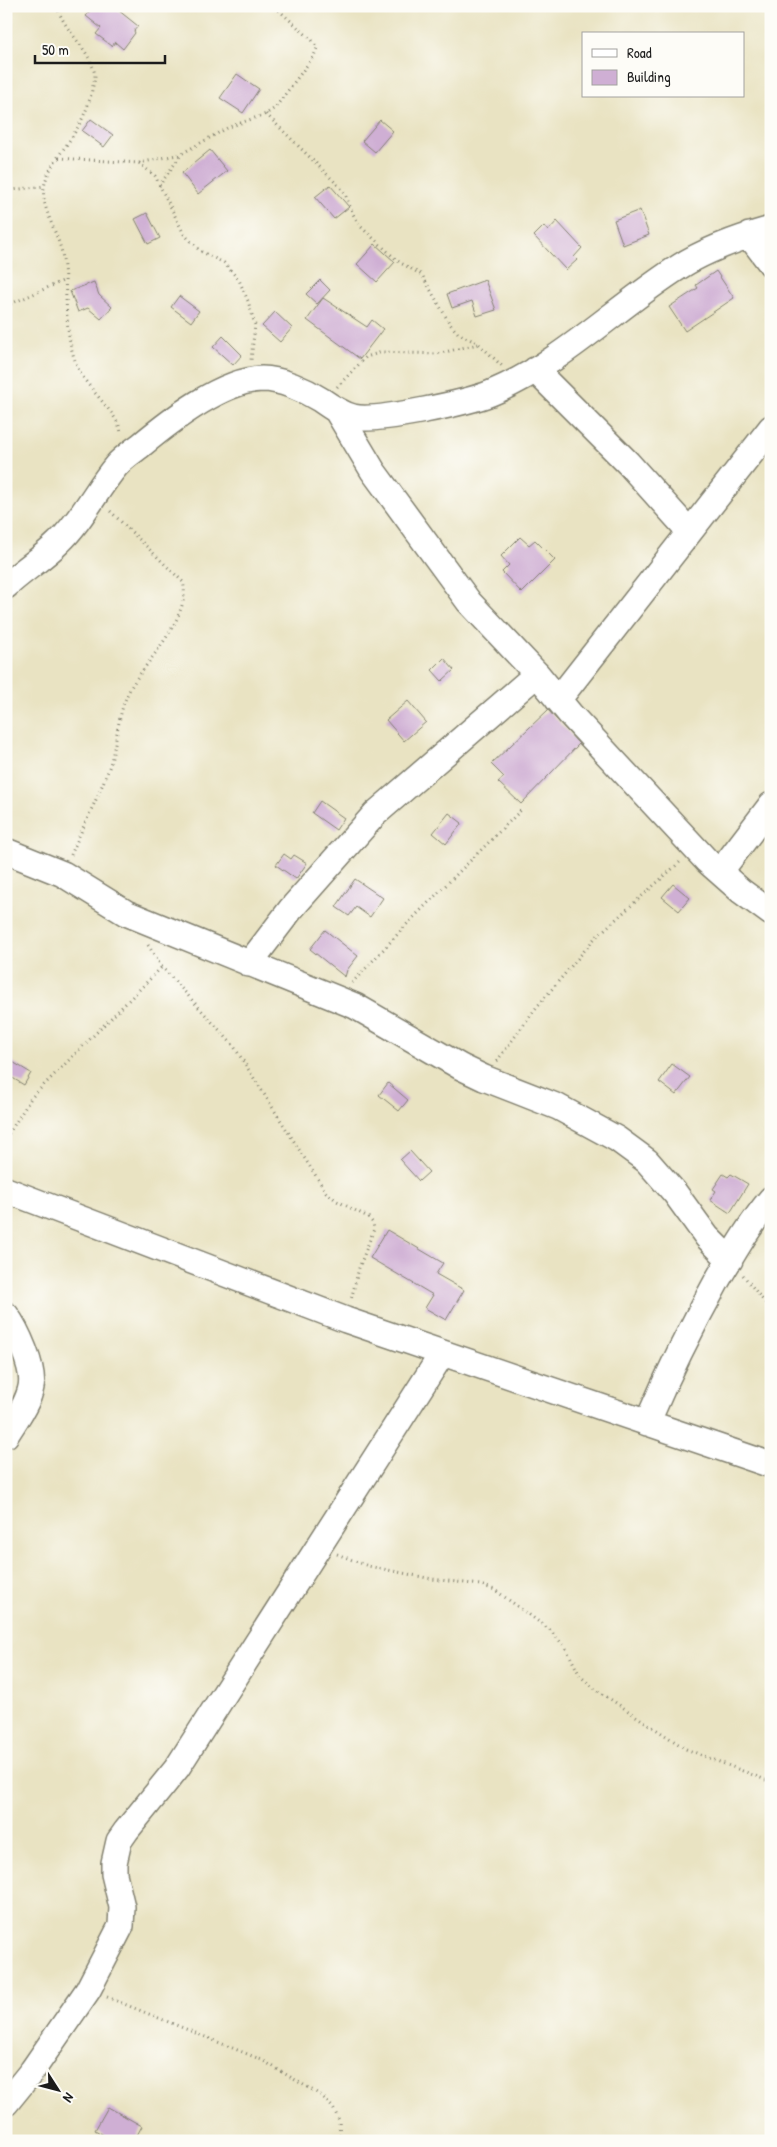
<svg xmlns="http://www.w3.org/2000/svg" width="777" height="2147" font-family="'Patrick Hand',sans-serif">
<rect width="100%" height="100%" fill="#fdfcf7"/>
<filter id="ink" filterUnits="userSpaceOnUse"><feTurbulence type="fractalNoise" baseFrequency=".02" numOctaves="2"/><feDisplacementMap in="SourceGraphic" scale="10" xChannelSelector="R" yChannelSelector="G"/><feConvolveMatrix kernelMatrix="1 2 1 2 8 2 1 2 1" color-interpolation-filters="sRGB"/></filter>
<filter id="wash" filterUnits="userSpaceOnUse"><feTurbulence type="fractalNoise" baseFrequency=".0096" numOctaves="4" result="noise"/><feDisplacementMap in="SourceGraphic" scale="20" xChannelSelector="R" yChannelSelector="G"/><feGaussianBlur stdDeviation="1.12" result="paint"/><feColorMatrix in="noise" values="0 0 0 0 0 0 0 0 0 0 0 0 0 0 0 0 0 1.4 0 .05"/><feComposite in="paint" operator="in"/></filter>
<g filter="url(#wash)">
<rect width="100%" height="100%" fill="#e9e3c2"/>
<g id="blocks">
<path fill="#cfafd4" d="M 94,6 L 113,6 L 138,26 L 134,31 L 135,33 L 123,49 L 115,42 L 112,46 L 96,34 L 101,28 L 86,16 Z
M 237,74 L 259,89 L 243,113 L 220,98 Z
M 91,119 L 113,135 L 104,147 L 82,131 Z
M 380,120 L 393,131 L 375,152 L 362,141 Z
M 210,150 L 227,171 L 198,194 L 182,173 Z
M 330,185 L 349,207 L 334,219 L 315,197 Z
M 640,210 L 649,235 L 623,245 L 614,220 Z
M 147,213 L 160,238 L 148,244 L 135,219 Z
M 557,221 L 582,248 L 574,257 L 577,260 L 566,270 L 534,236 L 544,226 L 548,231 Z
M 375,244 L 395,262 L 377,282 L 357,264 Z
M 716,271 L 734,298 L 685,331 L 669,307 L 698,288 L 696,285 Z
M 320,280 L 330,290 L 317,304 L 306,294 Z
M 485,280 L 496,310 L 477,316 L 472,301 L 452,308 L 447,294 Z
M 94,282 L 99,295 L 112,307 L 101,319 L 88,308 L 78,312 L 70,291 Z
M 179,296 L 199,311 L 191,322 L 171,307 Z
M 323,298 L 367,327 L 372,320 L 383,329 L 360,359 L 307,320 Z
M 275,312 L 292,328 L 280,342 L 262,326 Z
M 223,336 L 242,355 L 233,365 L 213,347 Z
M 520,537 L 529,545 L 535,540 L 555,560 L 522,593 L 502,572 L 509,565 L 501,556 Z
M 444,658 L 454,670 L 442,681 L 432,670 Z
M 408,701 L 426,722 L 404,741 L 386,720 Z
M 548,710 L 579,744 L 521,804 L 498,782 L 504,777 L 491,764 Z
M 320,801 L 344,818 L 336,830 L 312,813 Z
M 449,813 L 462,823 L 446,844 L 433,833 Z
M 284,854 L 291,859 L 294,855 L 307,863 L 296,879 L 276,865 Z
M 355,879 L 383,898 L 370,917 L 356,907 L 349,916 L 336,907 Z
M 673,884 L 690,898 L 679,911 L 662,897 Z
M 325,930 L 358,956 L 347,970 L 345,977 L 310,949 Z
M 6,1058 L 31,1073 L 24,1085 L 6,1074 Z
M 672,1064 L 690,1077 L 676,1095 L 659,1082 Z
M 388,1083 L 408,1100 L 399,1111 L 379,1095 Z
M 410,1151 L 429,1172 L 419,1181 L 400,1160 Z
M 723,1174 L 728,1177 L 731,1174 L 748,1184 L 730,1213 L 710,1200 L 716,1191 L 713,1189 Z
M 387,1230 L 443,1263 L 436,1274 L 464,1290 L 446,1320 L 425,1308 L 433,1295 L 370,1258 Z
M 108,2107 L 142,2126 L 134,2141 L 114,2141 L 95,2130 Z"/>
</g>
</g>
<g filter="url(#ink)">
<use href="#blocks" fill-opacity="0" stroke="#82806f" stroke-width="1"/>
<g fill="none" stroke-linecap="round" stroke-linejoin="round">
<defs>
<path id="minor" d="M 749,235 L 771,264
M 535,370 L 628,463 L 689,531
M 337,411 L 373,471 L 469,602 L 537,674 L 570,714 L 707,861 L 741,891 L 771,913
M 6,586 C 23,570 43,558 59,542 C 82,520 96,490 116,466 C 123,458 132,452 140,446 C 170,421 222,380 262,379 C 281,379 305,390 321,400 C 331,407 341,414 353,417 C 374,423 469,402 491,393 C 561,364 616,307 679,267 C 707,249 739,238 771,229
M 558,700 L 771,428
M 6,851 L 63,874 L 126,913 L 355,1006 L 461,1067 L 484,1078 L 558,1107 L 617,1139 L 647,1161 L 675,1193 L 707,1237 L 730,1260
M 720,872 L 771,805
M 249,964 L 291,909 L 375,814 L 537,674
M 6,1190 L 346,1320 L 771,1465
M 6,1315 C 17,1330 35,1369 31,1387 C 28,1404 15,1420 6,1435
M 647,1423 C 668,1374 692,1326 718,1279 C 734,1252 750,1224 771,1199
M 6,2103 L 32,2071 L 88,1990 L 121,1926 L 122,1907 L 114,1874 L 114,1863 L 119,1841 L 126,1831 L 177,1768 L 442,1354"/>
</defs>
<use href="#minor" stroke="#82806f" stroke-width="28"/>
<path stroke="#82806f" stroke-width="3" stroke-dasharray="1 4" stroke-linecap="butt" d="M 57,6 C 64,32 90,48 95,75 C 95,80 93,85 92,90 C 89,105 83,119 75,132 C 64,151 40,174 44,199 C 46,215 58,235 62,253 C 69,291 62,332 78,368 C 85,387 121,416 121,434
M 266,114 L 344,191 L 353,214 L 360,226 L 399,262 L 422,275 L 450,324 L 458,333 L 479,344 L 502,366
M 59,158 L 139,163 L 181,154 L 229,127 L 266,114 L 275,108 L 314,56 L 317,48 L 312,40 L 274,6
M 139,163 L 155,176 L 184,234 L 200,251 L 224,263 L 239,280 L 248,301 L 255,325 L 251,360
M 159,186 L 181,155
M 6,188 L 12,190 L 45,186
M 6,306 L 65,280
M 337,387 L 366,357 L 382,352 L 437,354 L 478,344
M 71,855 C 83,826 98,798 109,768 C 118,741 117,709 133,684 C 149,659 192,614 183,582 L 109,510
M 148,945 L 162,967 L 233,1045 L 326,1192 L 337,1201 L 368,1217 L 373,1223 L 374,1229 L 359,1268 L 351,1300
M 352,983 L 409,922 L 521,810
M 497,1061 L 536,1008 L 595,938 L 680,862
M 6,1138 L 31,1098 L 162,967
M 743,1275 L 771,1310
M 337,1554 L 368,1566 L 432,1579 L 481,1585 L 495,1590 L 550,1630 L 566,1648 L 580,1676 L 595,1689 L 686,1749 L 771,1782
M 107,1997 L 262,2060 L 322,2096 L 333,2108 L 339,2120 L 340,2141"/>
<use href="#minor" stroke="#fff" stroke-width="25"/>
</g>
</g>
<rect width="777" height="2147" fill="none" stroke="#fdfcf7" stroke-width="25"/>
<rect x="582" y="32" width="162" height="65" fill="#fdfcf7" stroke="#a3a29f"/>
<rect x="592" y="49" width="25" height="8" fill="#ffffff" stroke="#a3a29f"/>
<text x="627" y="58" font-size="15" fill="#1c1c1c">Road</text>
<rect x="592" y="70" width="25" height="15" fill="#cfafd4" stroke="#a3a29f"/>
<text x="627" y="82" font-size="15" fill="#1c1c1c">Building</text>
<g transform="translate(58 2090) rotate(126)" stroke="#fdfcf7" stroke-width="4" paint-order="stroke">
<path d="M0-4L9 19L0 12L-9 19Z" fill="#1c1c1c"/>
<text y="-8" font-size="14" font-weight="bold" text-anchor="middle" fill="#1c1c1c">N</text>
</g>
<path d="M35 55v8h130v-8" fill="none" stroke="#1c1c1c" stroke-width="2.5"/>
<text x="42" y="55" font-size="15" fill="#1c1c1c" stroke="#fdfcf7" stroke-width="4" paint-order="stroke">50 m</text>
</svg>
